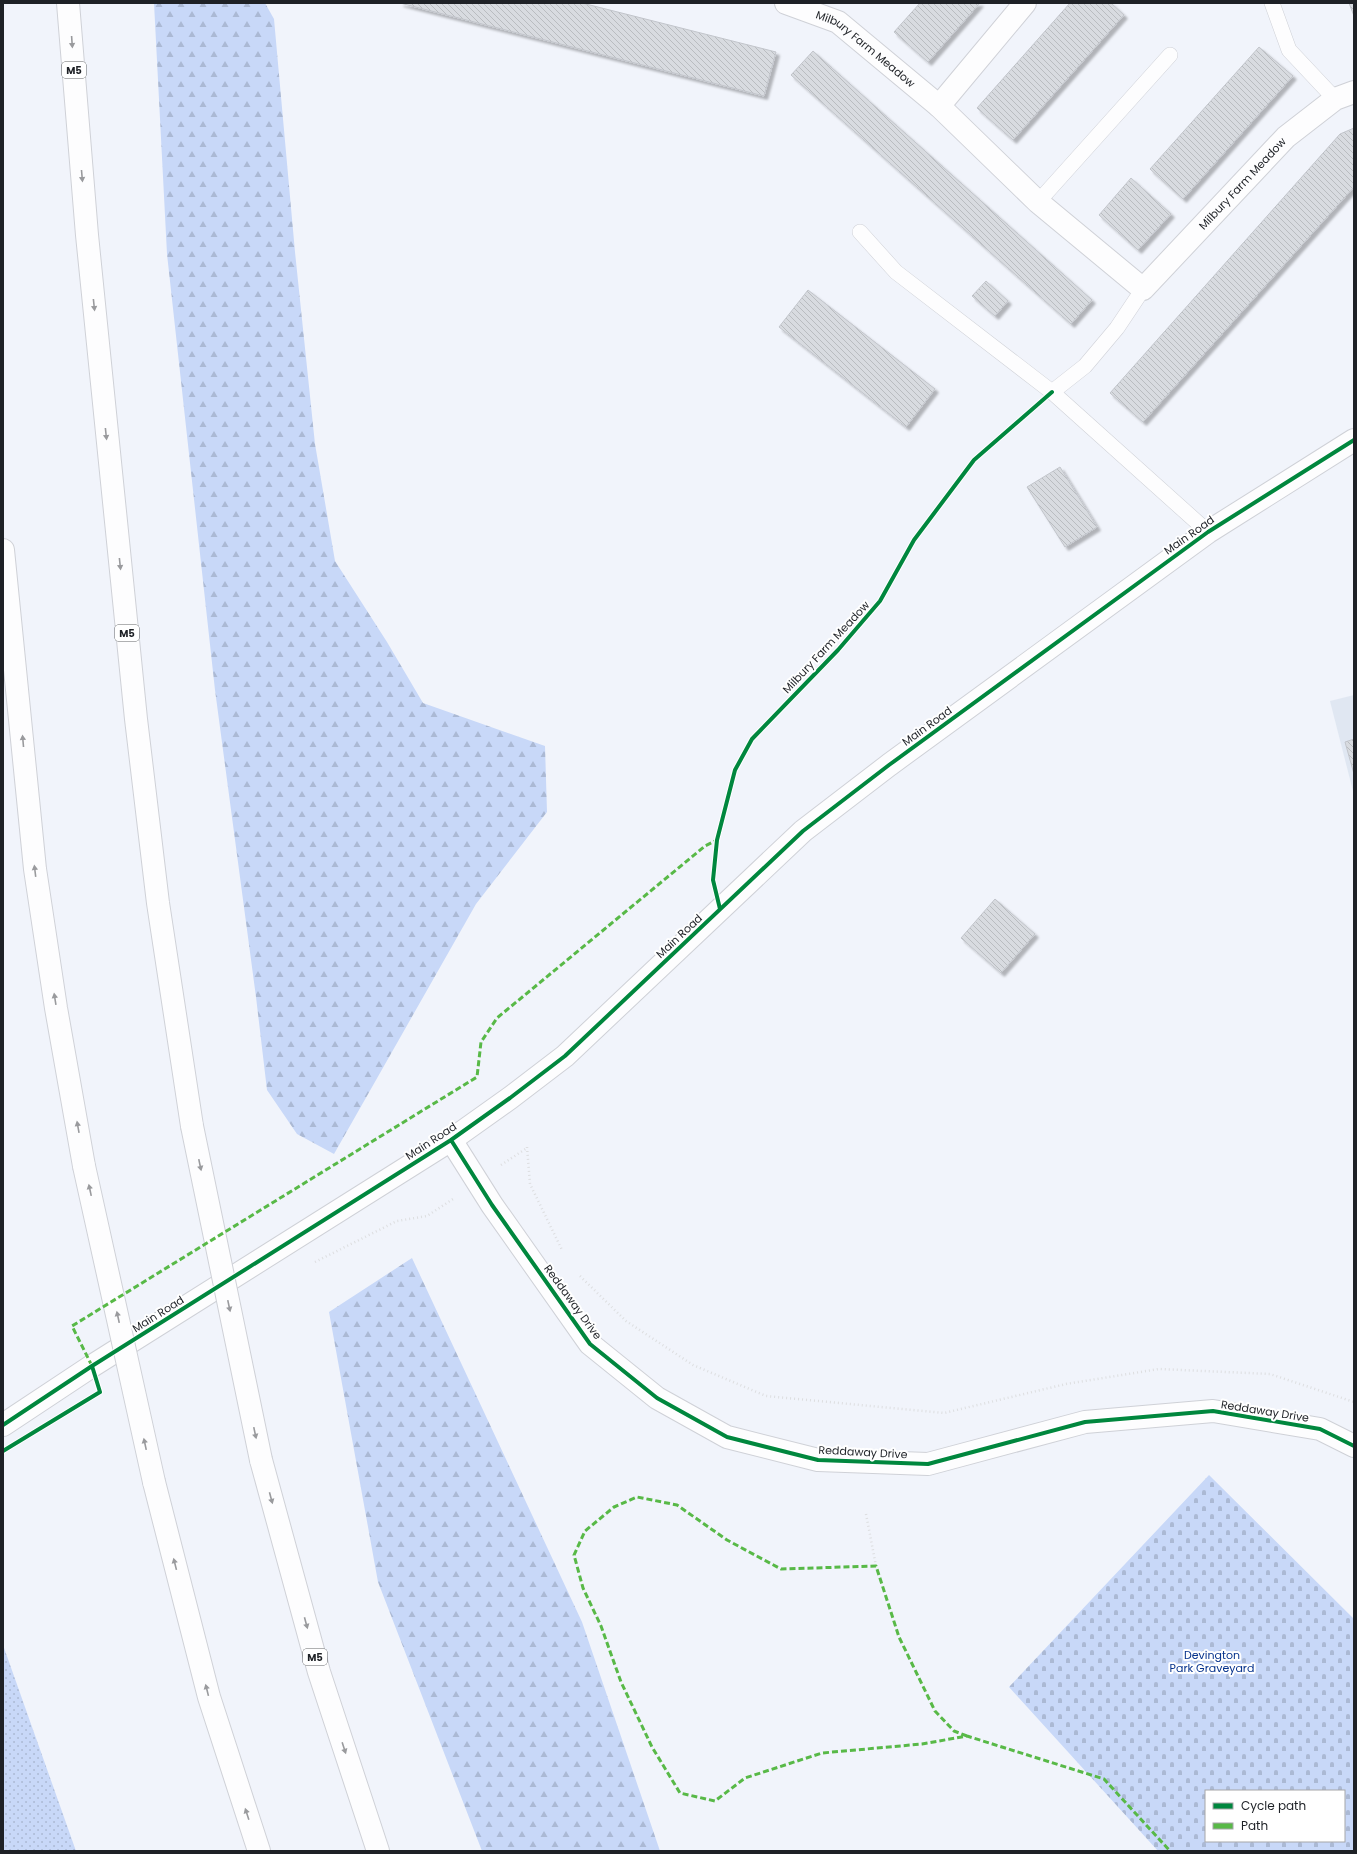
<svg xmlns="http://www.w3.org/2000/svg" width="1357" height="1854" font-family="Poppins,sans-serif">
<defs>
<pattern id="green-dots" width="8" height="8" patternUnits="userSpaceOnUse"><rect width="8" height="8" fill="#c8d8f8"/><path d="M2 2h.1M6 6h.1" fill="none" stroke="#abb9d4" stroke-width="1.8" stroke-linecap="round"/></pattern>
<pattern id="forest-firs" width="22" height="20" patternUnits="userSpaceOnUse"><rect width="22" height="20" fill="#c8d8f8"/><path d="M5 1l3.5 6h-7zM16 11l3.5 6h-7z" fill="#abb9d4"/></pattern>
<pattern id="cemetery-stones" width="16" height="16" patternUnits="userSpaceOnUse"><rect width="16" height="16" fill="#c8d8f8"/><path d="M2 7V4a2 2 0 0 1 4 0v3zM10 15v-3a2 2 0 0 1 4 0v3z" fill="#abb9d4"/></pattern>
<pattern id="building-back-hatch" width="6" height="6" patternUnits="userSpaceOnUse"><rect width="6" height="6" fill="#d8dbe0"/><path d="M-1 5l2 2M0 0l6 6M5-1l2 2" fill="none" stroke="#b9bcc0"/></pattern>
<filter id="shadow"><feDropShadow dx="3.5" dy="3.5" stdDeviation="1" flood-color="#0004"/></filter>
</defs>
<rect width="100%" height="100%" fill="#f1f4fb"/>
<path fill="#e0e7f2" d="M 1354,695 L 1354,795 L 1330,701 Z"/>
<path fill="url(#green-dots)" d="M 3,1645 L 76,1851 L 3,1851 Z"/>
<path fill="url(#forest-firs)" d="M 154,3 L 265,3 L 274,19 L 295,252 L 315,444 L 335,561 L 387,642 L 423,703 L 545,746 L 547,812 L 476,904 L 334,1154 L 297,1134 L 267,1090 L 256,997 L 215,690 L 167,254 Z
M 412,1258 L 582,1622 L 660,1851 L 482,1851 L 378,1582 L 329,1312 Z"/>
<path fill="url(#cemetery-stones)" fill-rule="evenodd" d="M 1209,1475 L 1354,1619 L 1354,1851 L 1158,1851 L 1009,1687 ZM 1206,1791 L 1344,1791 L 1344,1841 L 1206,1841 Z"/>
<path fill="url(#building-back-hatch)" stroke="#c2c5cb" filter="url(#shadow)" d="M 400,3 L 582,3 L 776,52 L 764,96 Z
M 920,3 L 980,3 L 928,62 L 894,32 Z
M 1070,3 L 1111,3 L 1124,15 L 1013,140 L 977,108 Z
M 1349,3 L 1354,3 L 1354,16 Z
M 1259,47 L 1293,76 L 1183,199 L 1150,169 Z
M 813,51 L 1092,300 L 1071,324 L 791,75 Z
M 1354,128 L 1354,187 L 1143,422 L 1110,393 L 1340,134 Z
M 1131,178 L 1171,214 L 1138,250 L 1099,215 Z
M 986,281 L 1008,301 L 995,316 L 972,296 Z
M 808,290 L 935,389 L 906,427 L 779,327 Z
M 1060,467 L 1097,527 L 1065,547 L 1027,487 Z
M 1354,739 L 1354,774 L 1345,742 Z
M 995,899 L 1035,934 L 1001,973 L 961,938 Z"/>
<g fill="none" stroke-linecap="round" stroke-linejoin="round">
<defs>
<path id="lane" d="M 1272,3 L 1289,50 L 1335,99
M 1038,202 L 1170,55
M 860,232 L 896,272 L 1052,392 L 1208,532
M 1052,392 L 1085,366 L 1117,328 L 1143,289"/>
<g id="street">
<path id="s1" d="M 786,3 L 838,22 L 939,106 L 1038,202 L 1143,289 L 1286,137 L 1335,99 L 1354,92"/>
<path d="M 939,106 L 1025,3"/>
<path d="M 451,1140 L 492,1205 L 590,1344 L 657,1398 L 727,1437 L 818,1460 L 928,1464 L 1085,1422 L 1213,1411 L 1320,1429 L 1354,1446"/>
</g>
<path id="secondary" d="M 3,1425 L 92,1366 L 451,1140 L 510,1098 L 565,1056 L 803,831 L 889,765 L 1208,532 L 1354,440"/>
<path id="highway" d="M 68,3 L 87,235 L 136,719 L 158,903 L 192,1126
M 3,550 L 35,869 L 56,1008 L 84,1166
M 261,1460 L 319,1672 L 378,1851
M 154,1482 L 209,1697 L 259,1851"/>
</defs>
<use href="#lane" stroke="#cfd1d7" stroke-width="16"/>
<use href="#street" stroke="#cfd1d7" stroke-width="24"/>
<use href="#secondary" stroke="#cfd1d7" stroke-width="24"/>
<use href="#highway" stroke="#cfd1d7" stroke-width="24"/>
<path stroke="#dddee0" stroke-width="2.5" stroke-dasharray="1 3" stroke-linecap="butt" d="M 527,1147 L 530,1184 L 562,1250
M 501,1165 L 527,1148
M 315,1262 L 397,1221 L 427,1216 L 453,1199
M 580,1276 L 626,1321 L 693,1365 L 766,1396 L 944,1413 L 1066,1384 L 1159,1369 L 1270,1374 L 1354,1402
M 866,1514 L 876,1566"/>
<use href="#lane" stroke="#fdfdfe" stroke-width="15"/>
<use href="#street" stroke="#fdfdfe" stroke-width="22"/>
<use href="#secondary" stroke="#fdfdfe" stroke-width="22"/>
<use href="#highway" stroke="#fdfdfe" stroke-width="22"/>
<defs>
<path id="highway-bridge" d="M 192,1126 L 261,1460
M 84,1166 L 154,1482"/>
</defs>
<use href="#highway-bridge" stroke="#cfd1d7" stroke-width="24" stroke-linecap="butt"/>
<use href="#highway-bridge" stroke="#fdfdfe" stroke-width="22"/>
<path stroke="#58b947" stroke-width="3" stroke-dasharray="6 3" stroke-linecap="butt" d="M 92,1366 L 72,1326 L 477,1077 L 481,1042 L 497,1018 L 705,846 L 717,840
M 967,1736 L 954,1731 L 935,1711 L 899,1637 L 876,1566 L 781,1569 L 727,1540 L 677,1505 L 637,1497 L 614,1507 L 585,1531 L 574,1555 L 583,1588 L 601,1626 L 621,1682 L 652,1747 L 680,1793 L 715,1801 L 745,1778 L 822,1753 L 922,1744 L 967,1736 L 1104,1779 L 1170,1851"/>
<defs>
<path id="cycleway" d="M 720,909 L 713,880 L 717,840 L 735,770 L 752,739 L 838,650 L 880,601 L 914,540 L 974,460 L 1052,392
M 451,1140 L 492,1205 L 590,1344 L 657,1398 L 727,1437 L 818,1460 L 928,1464 L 1085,1422 L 1213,1411 L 1320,1429 L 1354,1446
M 3,1425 L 92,1366 L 451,1140 L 510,1098 L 565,1056 L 803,831 L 889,765 L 1208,532 L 1354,440
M 3,1451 L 100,1392 L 92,1366"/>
</defs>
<use href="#cycleway" stroke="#fff" stroke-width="6"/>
<use href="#cycleway" stroke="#00873e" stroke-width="4"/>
</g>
<defs><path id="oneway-solid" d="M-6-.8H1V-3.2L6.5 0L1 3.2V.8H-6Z"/></defs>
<g fill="#999a9d">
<use href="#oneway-solid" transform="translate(72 42) rotate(86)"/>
<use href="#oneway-solid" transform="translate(82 176) rotate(85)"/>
<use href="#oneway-solid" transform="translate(94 305) rotate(84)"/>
<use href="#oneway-solid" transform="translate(106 434) rotate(84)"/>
<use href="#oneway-solid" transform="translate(120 564) rotate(84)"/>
<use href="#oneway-solid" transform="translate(23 741) rotate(-95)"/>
<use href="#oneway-solid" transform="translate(35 871) rotate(-97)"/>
<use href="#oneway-solid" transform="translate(55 999) rotate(-99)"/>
<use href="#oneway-solid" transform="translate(78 1127) rotate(-100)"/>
<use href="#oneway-solid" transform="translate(200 1165) rotate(78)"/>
<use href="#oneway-solid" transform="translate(90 1190) rotate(-102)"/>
<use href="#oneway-solid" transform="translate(229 1306) rotate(78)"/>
<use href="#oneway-solid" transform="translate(118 1317) rotate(-102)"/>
<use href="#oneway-solid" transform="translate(255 1433) rotate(78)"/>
<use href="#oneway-solid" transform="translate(145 1444) rotate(-102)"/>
<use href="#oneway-solid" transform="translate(271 1498) rotate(75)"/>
<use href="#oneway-solid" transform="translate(175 1564) rotate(-104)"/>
<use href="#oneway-solid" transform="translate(306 1623) rotate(75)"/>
<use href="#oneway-solid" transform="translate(207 1690) rotate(-104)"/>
<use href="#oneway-solid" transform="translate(344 1748) rotate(72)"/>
<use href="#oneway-solid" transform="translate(247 1814) rotate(-108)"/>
</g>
<g text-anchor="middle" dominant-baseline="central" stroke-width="4" stroke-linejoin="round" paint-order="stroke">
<g fill="#fff" stroke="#626467" stroke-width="1">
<rect x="62" y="62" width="24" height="16" rx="3"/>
<rect x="115" y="625" width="24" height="16" rx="3"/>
<rect x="303" y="1649" width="24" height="16" rx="3"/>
</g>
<g font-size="10" font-weight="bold" fill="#1e2126">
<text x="74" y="70">M5</text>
<text x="127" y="633">M5</text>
<text x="315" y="1657">M5</text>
</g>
<g font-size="11" fill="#1e2126" stroke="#fff">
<text stroke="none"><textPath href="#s1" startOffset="93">Milbury Farm Meadow</textPath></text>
<text stroke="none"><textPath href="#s1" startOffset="606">Milbury Farm Meadow</textPath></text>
<text transform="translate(1189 535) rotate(-35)">Main Road</text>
<text transform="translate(826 647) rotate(-47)">Milbury Farm Meadow</text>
<text transform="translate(927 726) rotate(-36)">Main Road</text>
<text transform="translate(679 936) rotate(-43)">Main Road</text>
<text transform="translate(431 1141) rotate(-33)">Main Road</text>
<text transform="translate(573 1302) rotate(54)">Reddaway Drive</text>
<text transform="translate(158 1314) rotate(-32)">Main Road</text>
<text transform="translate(1265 1411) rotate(9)">Reddaway Drive</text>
<text transform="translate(863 1452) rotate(3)">Reddaway Drive</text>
</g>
<g font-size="11" fill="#05328c" stroke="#fff">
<text x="1212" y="1655">Devington<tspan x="1212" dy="13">Park Graveyard</tspan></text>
</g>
</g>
<rect width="1357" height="1854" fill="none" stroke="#1e2126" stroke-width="8"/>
<rect x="1205" y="1790" width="140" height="52" fill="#ffffff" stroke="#a5a6a8"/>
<rect x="1213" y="1803" width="20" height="6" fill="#00873e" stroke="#a5a6a8"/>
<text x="1241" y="1810" font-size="12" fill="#1e2126">Cycle path</text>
<rect x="1213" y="1823" width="20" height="6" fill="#58b947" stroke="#a5a6a8"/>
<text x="1241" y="1830" font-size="12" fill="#1e2126">Path</text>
</svg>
